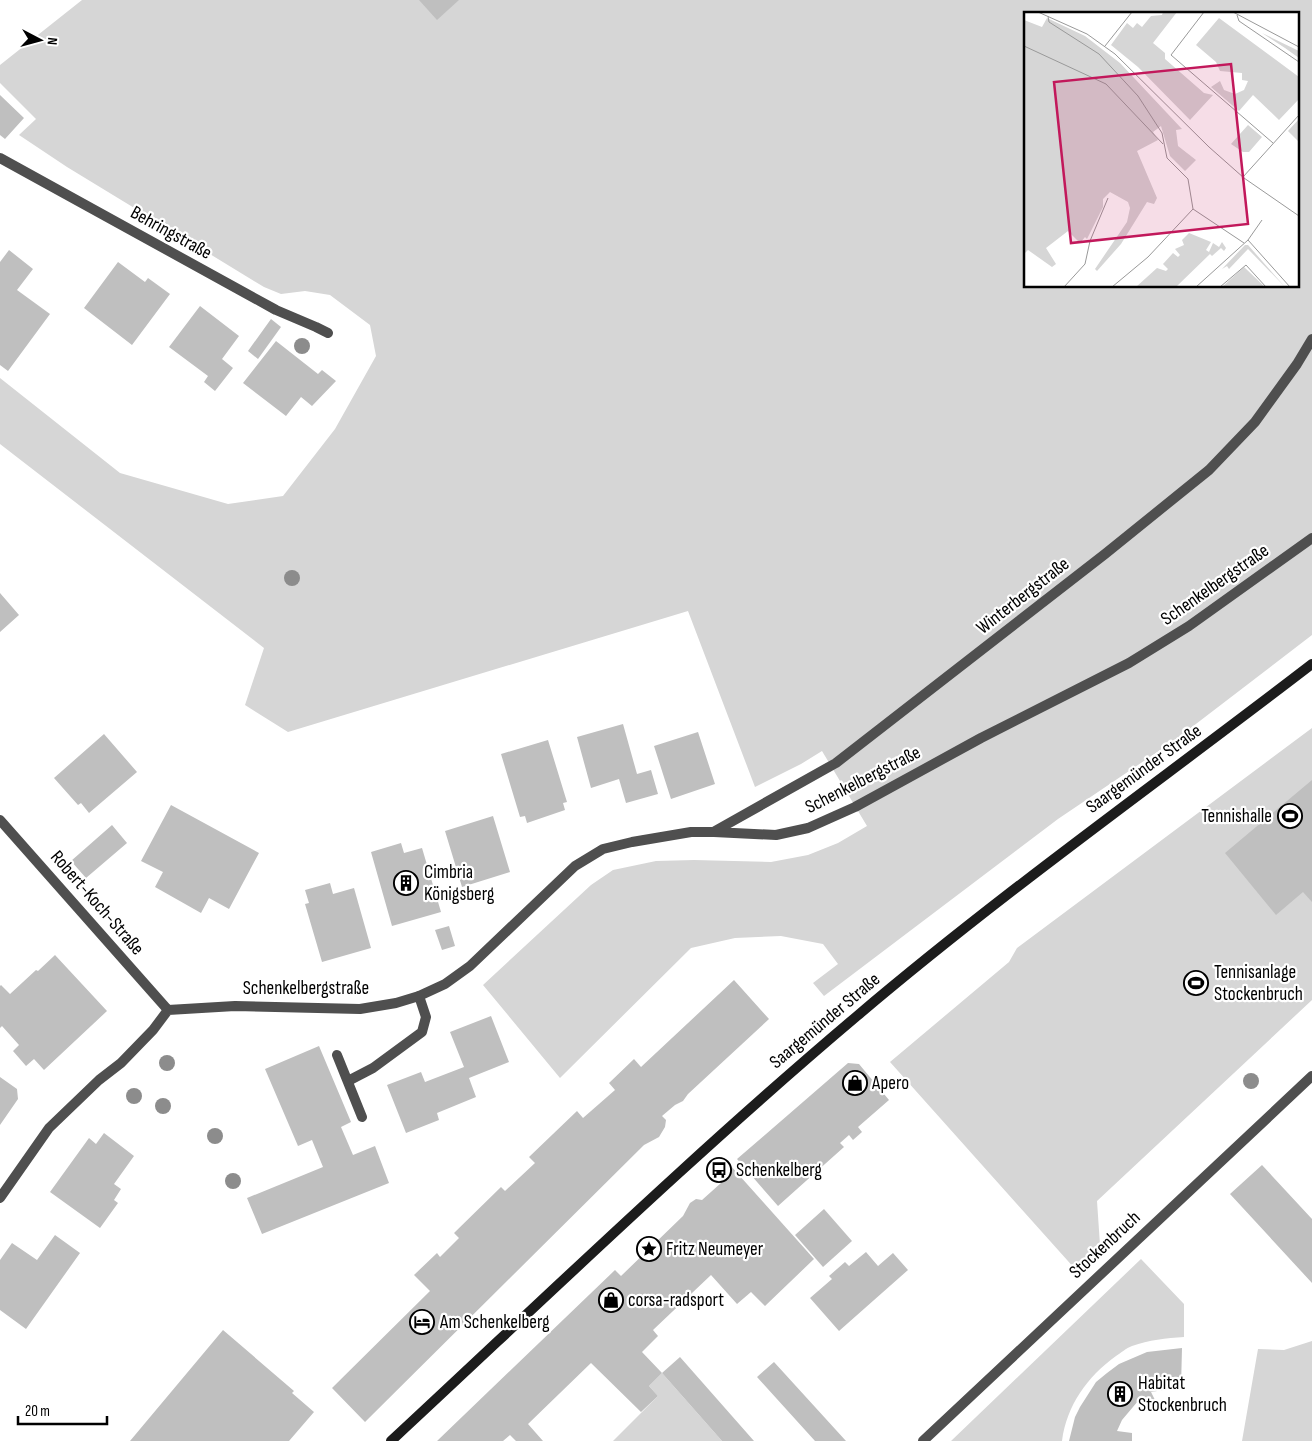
<svg xmlns="http://www.w3.org/2000/svg" width="1312" height="1441" font-family="'Sofia Sans Condensed',sans-serif">
<rect width="100%" height="100%" fill="#fff"/>
<path fill="#d6d6d6" fill-rule="evenodd" d="M 82,0 L 1312,0 L 1312,635 L 1175,740 L 1058,819 L 824,996 L 813,983 L 838,964 L 823,944 L 781,936 L 735,938 L 691,948 L 560,1078 L 483,985 L 591,885 L 613,870 L 656,861 L 694,860 L 771,862 L 808,855 L 838,843 L 867,826 L 822,751 L 801,764 L 755,787 L 688,611 L 288,732 L 245,705 L 264,648 L 0,444 L 0,378 L 120,473 L 228,504 L 283,496 L 335,429 L 376,356 L 370,325 L 330,295 L 305,291 L 281,294 L 264,287 L 67,167 L 19,135 L 36,119 L 0,83 L 0,65 ZM 1026,14 L 1298,14 L 1298,286 L 1026,286 Z
M 1312,728 L 1312,1000 L 1097,1201 L 1100,1245 L 1076,1270 L 890,1062 L 1009,962 L 1017,948 Z
M 1141,1259 L 1184,1304 L 1184,1337 C 1166,1338 1149,1340 1132,1346 C 1126,1348 1121,1353 1116,1356 C 1087,1377 1067,1405 1062,1441 L 951,1441 Z
M 1312,1341 L 1312,1441 L 1242,1441 L 1258,1349 L 1284,1350 Z
M 662,1373 L 722,1441 L 613,1441 L 658,1396 L 649,1386 Z"/>
<path fill="#bfbfbf" d="M 419,0 L 459,0 L 437,20 Z
M 0,95 L 24,118 L 5,139 L 0,135 Z
M 9,250 L 33,269 L 17,290 L 50,314 L 8,371 L 0,365 L 0,262 Z
M 118,262 L 145,282 L 148,278 L 170,294 L 132,345 L 84,308 Z
M 200,306 L 239,336 L 222,359 L 233,368 L 215,391 L 204,382 L 208,376 L 169,347 Z
M 271,319 L 281,327 L 258,359 L 248,351 Z
M 276,341 L 318,374 L 322,370 L 336,381 L 312,406 L 301,397 L 286,416 L 243,383 Z
M 0,593 L 19,615 L 0,632 Z
M 623,724 L 637,774 L 651,770 L 658,794 L 626,803 L 619,779 L 591,788 L 577,737 Z
M 698,732 L 715,784 L 671,799 L 654,746 Z
M 104,734 L 137,772 L 89,813 L 81,803 L 78,805 L 54,778 Z
M 548,740 L 567,802 L 563,803 L 565,810 L 527,823 L 525,816 L 520,817 L 501,754 Z
M 1312,780 L 1312,902 L 1303,892 L 1276,915 L 1225,853 Z
M 171,805 L 259,853 L 229,909 L 209,898 L 201,913 L 155,887 L 163,872 L 141,861 Z
M 493,816 L 510,872 L 462,887 L 445,831 Z
M 112,825 L 127,843 L 86,878 L 71,861 Z
M 401,843 L 404,853 L 422,848 L 441,912 L 392,926 L 371,852 Z
M 330,883 L 333,894 L 354,888 L 371,948 L 322,962 L 305,904 L 309,903 L 305,890 Z
M 449,926 L 455,946 L 442,950 L 435,930 Z
M 55,955 L 107,1011 L 44,1070 L 34,1059 L 26,1066 L 13,1051 L 19,1045 L 2,1026 L 0,1028 L 0,986 L 1,985 L 10,994 L 36,970 L 38,971 Z
M 734,980 L 769,1019 L 688,1094 L 683,1101 L 675,1105 L 662,1116 L 666,1120 L 665,1127 L 659,1137 L 644,1145 L 365,1422 L 332,1388 L 430,1291 L 414,1275 L 437,1253 L 440,1257 L 459,1238 L 454,1233 L 501,1187 L 505,1191 L 535,1163 L 529,1157 L 577,1111 L 583,1118 L 615,1090 L 609,1083 L 634,1059 L 641,1067 Z
M 491,1016 L 509,1062 L 469,1078 L 476,1097 L 437,1113 L 439,1120 L 406,1133 L 387,1085 L 421,1072 L 425,1082 L 464,1067 L 450,1032 Z
M 319,1046 L 351,1122 L 341,1127 L 353,1155 L 375,1146 L 389,1183 L 262,1234 L 247,1198 L 323,1167 L 312,1140 L 298,1146 L 265,1069 Z
M 848,1063 L 859,1064 L 889,1100 L 858,1127 L 862,1132 L 853,1140 L 849,1135 L 840,1143 L 844,1147 L 778,1206 L 737,1159 Z
M 0,1077 L 17,1089 L 18,1099 L 0,1125 Z
M 104,1133 L 134,1156 L 114,1184 L 121,1189 L 114,1200 L 118,1203 L 100,1228 L 50,1192 L 89,1138 L 96,1144 Z
M 730,1165 L 814,1259 L 765,1306 L 751,1292 L 737,1304 L 711,1275 L 653,1330 L 658,1336 L 642,1352 L 662,1373 L 649,1386 L 658,1396 L 641,1412 L 591,1363 L 528,1424 L 543,1441 L 516,1441 L 510,1435 L 503,1441 L 437,1441 L 615,1270 L 621,1276 L 683,1216 L 690,1203 L 696,1199 L 702,1200 L 721,1183 L 716,1177 Z
M 1262,1165 L 1312,1219 L 1312,1283 L 1230,1194 Z
M 824,1209 L 852,1241 L 823,1267 L 795,1235 Z
M 55,1235 L 80,1253 L 26,1329 L 0,1310 L 0,1260 L 12,1243 L 37,1260 Z
M 866,1252 L 878,1266 L 893,1253 L 908,1270 L 839,1331 L 810,1298 L 832,1279 L 829,1276 L 845,1262 L 849,1266 Z
M 223,1330 L 294,1391 L 292,1393 L 314,1412 L 289,1441 L 130,1441 Z
M 1182,1348 L 1181,1387 L 1151,1392 L 1156,1402 L 1153,1411 L 1147,1411 L 1138,1401 L 1122,1420 L 1117,1431 L 1132,1433 L 1132,1441 L 1069,1441 L 1075,1417 L 1080,1407 L 1096,1382 L 1107,1373 L 1119,1364 L 1147,1352 Z
M 680,1357 L 754,1441 L 722,1441 L 662,1373 Z
M 774,1362 L 846,1441 L 815,1441 L 757,1377 Z"/>
<g fill="none" stroke-linecap="round" stroke-linejoin="round">
<path stroke="#4f4f4f" stroke-width="10" d="M 337,1055 L 362,1117
M 348,1081 L 373,1068 L 422,1032 L 426,1017 L 419,996"/>
<path stroke="#4f4f4f" stroke-width="10" d="M 0,158 L 276,310 L 316,327 L 328,333
M 0,820 L 168,1010
M 715,831 L 836,763 L 1105,554 L 1209,470 L 1255,422 L 1297,364 L 1312,339
M 0,1198 L 49,1128 L 99,1080 L 121,1063 L 153,1030 L 168,1010 L 235,1006 L 360,1009 L 396,1003 L 419,996 L 445,984 L 470,966 L 575,866 L 603,849 L 632,842 L 691,832 L 714,832 L 776,835 L 808,828 L 855,807 L 981,738 L 1129,663 L 1189,626 L 1312,538
M 923,1441 L 1312,1076"/>
<path stroke="#1c1c1c" stroke-width="10" d="M 391,1441 C 545,1298 696,1152 857,1016 C 1003,892 1160,781 1312,664"/>
</g>
<g fill="#8c8c8c">
<circle cx="302" cy="346" r="8"/>
<circle cx="292" cy="578" r="8"/>
<circle cx="167" cy="1063" r="8"/>
<circle cx="1251" cy="1081" r="8"/>
<circle cx="134" cy="1096" r="8"/>
<circle cx="163" cy="1106" r="8"/>
<circle cx="215" cy="1136" r="8"/>
<circle cx="233" cy="1181" r="8"/>
</g>
<defs>
<symbol id="stadium-ring" viewBox="-11 -11 22 22"><circle r="9.5" fill="#fff" stroke="#000" stroke-width="1.5"/><path d="M0-5a6.5 5 0 1 0 0 10a6.5 5 0 1 0 0-10ZM-3.5-1.8h7v3.6h-7Z" fill="#000"/></symbol>
<symbol id="building-ring" viewBox="-11 -11 22 22"><circle r="9.5" fill="#fff" stroke="#000" stroke-width="1.5"/><path d="M-4-6H4V6H1V3H-1V6H-4ZM-2.5-4.3h1.7v1.8h-1.7ZM.8-4.3h1.7v1.8H.8ZM-2.5-1h1.7V.8h-1.7ZM.8-1h1.7V.8H.8Z" fill="#000"/></symbol>
<symbol id="shop-ring" viewBox="-11 -11 22 22"><circle r="9.5" fill="#fff" stroke="#000" stroke-width="1.5"/><path d="M-5-2.5h2.3a2.7 3.5 0 0 1 5.4 0H5L5.5 6h-11ZM-1.5-2.5h3a1.5 2.3 0 0 0-3 0Z" fill="#000"/></symbol>
<symbol id="bus-ring" viewBox="-11 -11 22 22"><circle r="9.5" fill="#fff" stroke="#000" stroke-width="1.5"/><path d="M-5-6H5V4H4V6H2V4H-2V6H-4V4H-5ZM-3.5-4V0h7V-4ZM-3.5 1.2v1.5H-2V1.2ZM2 1.2v1.5H3.5V1.2Z" fill="#000"/></symbol>
<symbol id="sight-ring" viewBox="-11 -11 22 22"><circle r="9.5" fill="#fff" stroke="#000" stroke-width="1.5"/><path d="M0-6L1.8-2.2L6-1.7L2.9 1.2L3.7 5.4L0 3.3L-3.7 5.4L-2.9 1.2L-6-1.7L-1.8-2.2Z" fill="#000"/></symbol>
<symbol id="hotel-ring" viewBox="-11 -11 22 22"><circle r="9.5" fill="#fff" stroke="#000" stroke-width="1.5"/><path d="M-6-4.5h1.5V1H6V5H4.5V3h-9V5H-6ZM-4 0a1.8 1.8 0 1 1 3.6 0ZM.5 0V-2.5h3Q6-2.5 6 0Z" fill="#000"/></symbol>
</defs>
<g fill-rule="evenodd">
<use href="#stadium-ring" x="1276" y="802" width="28" height="28"/>
<use href="#building-ring" x="392" y="869" width="28" height="28"/>
<use href="#stadium-ring" x="1182" y="969" width="28" height="28"/>
<use href="#shop-ring" x="841" y="1069" width="28" height="28"/>
<use href="#bus-ring" x="705" y="1156" width="28" height="28"/>
<use href="#sight-ring" x="635" y="1235" width="28" height="28"/>
<use href="#shop-ring" x="597" y="1286" width="28" height="28"/>
<use href="#hotel-ring" x="408" y="1308" width="28" height="28"/>
<use href="#building-ring" x="1106" y="1380" width="28" height="28"/>
</g>
<g text-anchor="middle" dominant-baseline="central" stroke-width="4.5" stroke-linejoin="round" paint-order="stroke">
<g font-size="19" fill="#000" stroke="#fff">
<text transform="translate(171 233) rotate(29)">Behringstraße</text>
<text transform="translate(1215 585) rotate(-35)">Schenkelbergstraße</text>
<text transform="translate(1023 596) rotate(-38)">Winterbergstraße</text>
<text transform="translate(1144 769) rotate(-36)">Saargemünder Straße</text>
<text transform="translate(863 780) rotate(-27)">Schenkelbergstraße</text>
<text transform="translate(97 903) rotate(49)">Robert-Koch-Straße</text>
<text x="306" y="988">Schenkelbergstraße</text>
<text transform="translate(825 1021) rotate(-40)">Saargemünder Straße</text>
<text transform="translate(1105 1245) rotate(-43)">Stockenbruch</text>
</g>
<g font-size="19" fill="#000" stroke="#fff" text-anchor="start">
<text x="1272" y="816" text-anchor="end">Tennishalle</text>
<text x="424" y="872">Cimbria<tspan x="424" dy="22">Königsberg</tspan></text>
<text x="1214" y="972">Tennisanlage<tspan x="1214" dy="22">Stockenbruch</tspan></text>
<text x="872" y="1083">Apero</text>
<text x="736" y="1170">Schenkelberg</text>
<text x="666" y="1249">Fritz Neumeyer</text>
<text x="628" y="1300">corsa-radsport</text>
<text x="440" y="1322">Am Schenkelberg</text>
<text x="1138" y="1383">Habitat<tspan x="1138" dy="22">Stockenbruch</tspan></text>
</g>
</g>
<g transform="translate(1024 12)">
<rect width="275" height="275" fill="#fff"/>
<path d="M 139,0 L 153,0 L 129,31 L 141,41 L 141,47 L 180,81 L 189,83 L 166,108 L 114,55 L 87,33 L 103,11 L 109,16 L 113,11 L 118,15 L 127,4 L 138,3 ZM 23,6 L 61,24 L 96,51 L 158,117 L 152,118 L 154,134 L 172,148 L 161,159 L 146,144 L 137,114 L 129,120 L 134,128 L 113,139 L 133,186 L 130,192 L 123,190 L 97,232 L 73,259 L 71,257 L 103,210 L 106,196 L 104,190 L 86,180 L 79,187 L 79,195 L 63,227 L 61,225 L 56,231 L 44,219 L 22,236 L 32,252 L 28,255 L 4,238 L 0,242 L 0,8 L 18,15 ZM 195,6 L 275,65 L 275,87 L 255,108 L 229,83 L 215,99 L 187,75 L 196,69 L 200,78 L 211,82 L 220,78 L 224,69 L 218,68 L 218,61 L 196,59 L 192,50 L 172,33 ZM 238,21 L 275,39 L 275,46 L 261,36 ZM 275,107 L 275,130 L 264,119 ZM 224,113 L 238,125 L 225,140 L 219,140 L 207,132 ZM 165,221 L 187,230 L 182,238 L 185,240 L 189,231 L 195,235 L 198,230 L 202,236 L 200,239 L 197,236 L 188,244 L 186,242 L 152,275 L 112,275 L 133,256 L 142,259 L 144,257 L 139,252 L 149,241 L 154,245 L 156,243 L 151,237 L 160,233 L 158,228 ZM 221,233 L 224,233 L 261,275 L 224,237 L 205,257 L 203,254 L 198,257 ZM 220,255 L 241,275 L 198,275 Z" fill="#d6d6d6"/>
<path fill="none" stroke="#999" stroke-width="1" d="M 14,0 L 63,22 L 91,42 L 185,135 L 220,166 L 275,204M 180,0 L 147,43 L 249,131M 209,0 L 275,35M 213,3 L 215,9 L 275,50M 24,4 L 25,10 L 75,42 L 114,84 L 138,121 L 143,146 L 164,167 L 169,197 L 220,231M 0,34 L 82,72 L 139,132M 81,34 L 108,0M 219,165 L 275,103M 224,228 L 266,275M 40,275 L 61,252 L 66,229 L 84,186M 88,275 L 124,245 L 169,197M 172,275 L 224,228 L 238,208M 196,275 L 222,253 L 242,275"/>
<path fill="#c2185b" fill-opacity="0.15" stroke="#c2185b" stroke-width="2.5" d="M 207,52 L 224,212 L 47,231 L 30,70 Z"/>
<rect width="275" height="275" fill="none" stroke="#000" stroke-width="2.5"/>
</g>
<g transform="translate(40 40) rotate(96)" stroke="#ffffff" stroke-width="4" paint-order="stroke">
<path d="M0-4L9 19L0 12L-9 19Z" fill="#000000"/>
<text y="-8" font-size="14" font-weight="bold" text-anchor="middle" fill="#000000">N</text>
</g>
<path d="M18 1416v8h89v-8" fill="none" stroke="#000000" stroke-width="2.5"/>
<text x="25" y="1416" font-size="15" fill="#000000" stroke="#ffffff" stroke-width="4" paint-order="stroke">20 m</text>
</svg>
